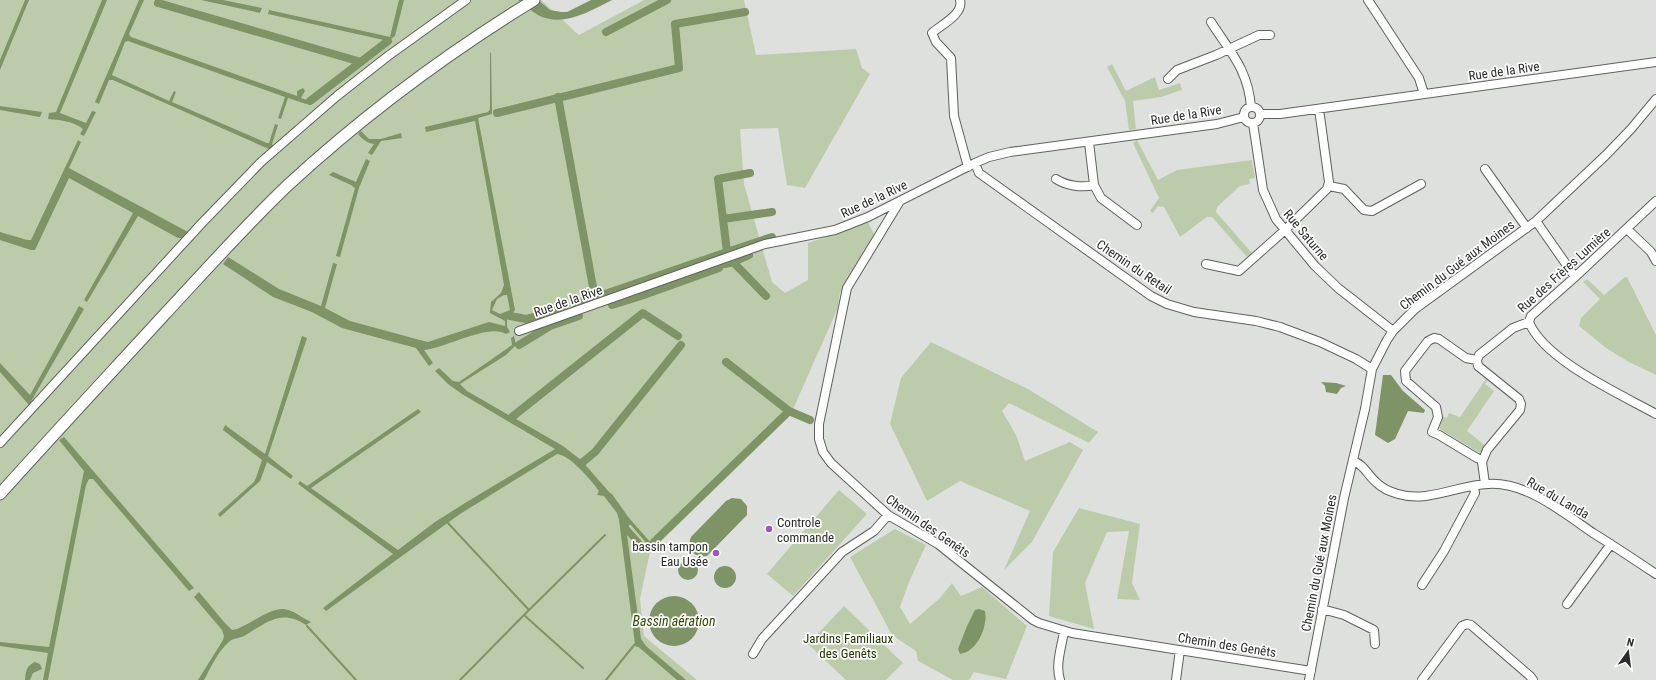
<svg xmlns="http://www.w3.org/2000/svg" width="1656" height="680" font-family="'Roboto Condensed',sans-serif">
<rect width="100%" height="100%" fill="#dee0dd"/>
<path fill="#bcccab" d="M 0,0 L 541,0 L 579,35 L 644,0 L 744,0 L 756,55 L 856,49 L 862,68 L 870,74 L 805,188 L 787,185 L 778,128 L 740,129 L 744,184 L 772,282 L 785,293 L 808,280 L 808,243 L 868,222 L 874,234 L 840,293 L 837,310 L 790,416 L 650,552 L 640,599 L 644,636 L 697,680 L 0,680 Z
M 1112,64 L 1126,91 L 1155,77 L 1159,90 L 1180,83 L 1182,90 L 1161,97 L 1133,101 L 1136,129 L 1129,130 L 1125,101 L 1107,67 Z
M 1137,140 L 1158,180 L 1177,170 L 1252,160 L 1255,178 L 1249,179 L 1250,184 L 1240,186 L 1217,207 L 1216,212 L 1252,253 L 1247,257 L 1212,217 L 1207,217 L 1180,237 L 1164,207 L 1158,206 L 1153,213 L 1150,211 L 1159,198 L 1133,143 Z
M 1625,277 L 1627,277 L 1656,335 L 1656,375 L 1629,362 L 1606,348 L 1579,326 L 1581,318 L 1600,299 L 1583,282 L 1587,279 L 1604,295 Z
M 931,342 L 1028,389 L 1098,432 L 1089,443 L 1009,403 L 1002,411 L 1016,435 L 1025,461 L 1070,442 L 1083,450 L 1032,542 L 1004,570 L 1030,511 L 960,481 L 927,501 L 890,424 L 901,378 Z
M 1486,379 L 1488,380 L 1485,384 L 1494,391 L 1467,431 L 1486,446 L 1480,453 L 1440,429 L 1439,424 L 1442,416 L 1447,418 L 1449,413 L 1460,417 Z
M 839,490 L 867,514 L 793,596 L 767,574 Z
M 1079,508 L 1140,524 L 1132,583 L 1140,600 L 1117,599 L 1129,531 L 1107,532 L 1085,583 L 1094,629 L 1049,616 L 1053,552 Z
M 895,529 L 926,545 L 909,582 L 900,607 L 910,624 L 940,598 L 952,583 L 961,596 L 982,587 L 1027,626 L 1006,679 L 974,672 L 969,680 L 953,680 L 918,661 L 916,651 L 892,635 L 850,557 Z
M 844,606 L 903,663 L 886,680 L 846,680 L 808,644 Z"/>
<path fill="#7e9366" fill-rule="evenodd" d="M 25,0 L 29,0 L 0,70 L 0,60 Z
M 102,0 L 107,0 L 60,113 L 86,123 L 92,111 L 96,112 L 84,136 L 80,134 L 83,129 C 73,121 60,120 48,119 L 49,113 L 56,112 Z
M 139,0 L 144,0 L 129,34 L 131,37 L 297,96 L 297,91 L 303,88 L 305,91 L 301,98 L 310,101 L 306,104 L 288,98 L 281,119 L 278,118 L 285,97 L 128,41 L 125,42 L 112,75 L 169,101 L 174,91 L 176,92 L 172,102 L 267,143 L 269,143 L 275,124 L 278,125 L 272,144 L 274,147 L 271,150 L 113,80 L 109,80 L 99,104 L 95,102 Z
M 201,0 L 223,0 L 262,8 L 260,13 Z
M 399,0 L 404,0 L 395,36 L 388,41 L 268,14 L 269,10 L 390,37 Z
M 518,0 L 538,0 L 550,10 L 561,12 L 567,12 L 591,0 L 612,0 C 590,11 563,28 538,15 C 531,11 525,5 518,0 Z
M 491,52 L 492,114 L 478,118 L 515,310 L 507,320 L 507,327 L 510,332 L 506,334 C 489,323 446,348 424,350 L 433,363 L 429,366 L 416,348 L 342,328 L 312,312 L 273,297 L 223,264 L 228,257 L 279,289 L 321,306 L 333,263 L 337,264 L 325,308 L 350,321 L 420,340 L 428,342 L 489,322 L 505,326 L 505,321 L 490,313 L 491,302 L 501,293 L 504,285 L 475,121 L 426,132 L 425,127 L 488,112 L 490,109 L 490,53 ZM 504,295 L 507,295 L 510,310 L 500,314 L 492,310 L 497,299 Z
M 0,106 L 42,112 L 40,117 L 0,110 Z
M 361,131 L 369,139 L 381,139 L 401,133 L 402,138 L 381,141 L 372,155 L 368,153 L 374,144 C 367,143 362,139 358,134 Z
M 78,140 L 81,142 L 69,168 L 188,232 L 183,238 L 178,238 L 138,216 L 87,302 L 84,300 L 133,213 L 69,178 L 35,250 L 31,250 L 0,240 L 0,232 L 27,240 L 31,240 Z
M 366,159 L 370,161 L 359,188 L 340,257 L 336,256 L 355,188 L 351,185 L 329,175 L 333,172 L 356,182 Z
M 79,306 L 84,309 L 29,405 L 0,372 L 0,363 L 30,395 Z
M 302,336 L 307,338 L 268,456 L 293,476 L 291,479 L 267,462 L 260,481 L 220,517 L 218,514 L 254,482 L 256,478 L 262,460 L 223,430 L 225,425 L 265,454 Z
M 514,336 L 516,345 L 506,355 L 460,384 L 467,391 L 563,446 L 581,460 L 610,493 L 612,494 L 629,518 L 652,544 L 650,546 L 648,545 L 631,525 L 629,525 L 629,527 L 647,547 L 642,551 L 627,535 L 641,639 L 646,646 L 686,680 L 677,680 L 635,644 L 619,520 L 617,513 L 604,496 L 597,495 L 599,491 C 591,480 570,455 557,454 L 460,514 L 326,611 L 323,608 L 393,554 L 298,484 L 300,481 L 307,486 L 418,409 L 421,412 L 311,488 L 398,550 L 435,522 L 465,503 L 555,449 L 462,394 L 448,384 L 435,371 L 439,368 L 453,381 L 459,382 L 512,345 L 511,338 Z
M 1383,375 L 1391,375 L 1403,391 L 1425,410 L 1424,413 L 1408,411 L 1395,439 L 1388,443 L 1375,435 Z
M 1321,382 L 1336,383 L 1346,386 L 1341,388 L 1337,394 L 1326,392 L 1325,386 Z
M 64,437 L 194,588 L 189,591 L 93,479 L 89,479 L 86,485 L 48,680 L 43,680 L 48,653 L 0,646 L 0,642 L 49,647 L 84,471 L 59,440 Z
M 732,498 L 741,499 L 747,506 L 747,515 L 744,518 L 707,556 C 693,558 686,549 691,537 L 726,501 Z
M678 570a10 10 0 1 1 20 0a10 10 0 1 1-20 0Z
M714 577a11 11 0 1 1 22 0a11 11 0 1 1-22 0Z
M 199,592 L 224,622 L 232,630 L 237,629 C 250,624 270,608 284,609 C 294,610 302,618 311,622 L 306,625 C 281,608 266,623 244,636 C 240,638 234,638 230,641 C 218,651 211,667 204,680 L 198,680 L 223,640 L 224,636 L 222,630 L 194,597 Z
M649 621a25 25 0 1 1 50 0a25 25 0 1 1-50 0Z
M 979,609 L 985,611 C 988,627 977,652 960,654 L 958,649 L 967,626 L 975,610 Z
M 35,662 L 40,664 L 42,669 L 33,673 L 30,680 L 25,680 C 26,671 26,666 35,662 Z"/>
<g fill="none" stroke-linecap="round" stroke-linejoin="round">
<path stroke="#7e9366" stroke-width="2" d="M 447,522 L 529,610
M 524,615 L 605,535
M 307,626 L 356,680
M 460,680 L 524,615 L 583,668
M 606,680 L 635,644 L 637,646"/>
<path stroke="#7e9366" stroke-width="8" d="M 158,3 L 361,62
M 606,32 L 667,0
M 558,97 L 593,287
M 310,101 L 388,41
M 497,113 L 679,68 L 675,24 L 745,12
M 750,173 L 718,179 L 723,219 L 772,212
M 723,219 L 727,252 L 772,237
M 749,255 L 733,262 L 766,296
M 725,264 L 733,262
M 576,304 L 727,252
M 612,305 L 641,296 L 719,268
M 510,316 L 526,319 L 564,308
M 519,345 L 550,326 L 579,316
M 726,362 L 789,411
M 512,417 L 643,313 L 678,336
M 583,462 L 595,452 L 681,345
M 654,542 L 789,411 L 810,420"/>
<defs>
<path id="minor" d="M 960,0 C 964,14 941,25 932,33 L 936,42 L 951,58 L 954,116 L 968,167
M 1368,0 L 1419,78 L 1424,94
M 1211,22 C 1230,52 1248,69 1251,107
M 1168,79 L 1177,70 L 1216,55 L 1259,35 L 1270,35
M1244 115a8 8 0 1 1 16 0a8 8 0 1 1-16 0Z
M 1260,114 L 1280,114 L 1656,62
M 1253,123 L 1263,190 L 1276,219 L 1315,266 L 1338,288 L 1393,331
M 1089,142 L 1094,185 L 1101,198 L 1137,225
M 975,163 L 979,173 L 1151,296 L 1167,304 L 1194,312 L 1256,321 L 1280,327 L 1320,342 L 1356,359 L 1372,369
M 1485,169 L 1527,228
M 1056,179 C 1067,186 1082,188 1094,185
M 1329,186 L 1344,189 L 1364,210 L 1372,211 L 1421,184
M 900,201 L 847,288 L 819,424 L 819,439 L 823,452 L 831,463 L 888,515 L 938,544 L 1033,620 L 1039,623 L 1072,633 L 1311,671
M 1536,221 L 1575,277
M 1627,229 L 1651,252 L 1656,261
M 1206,264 L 1239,271 L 1285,230 L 1327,189 L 1329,182 L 1319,109
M 1529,322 C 1544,360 1620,394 1656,414
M 519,331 L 765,244 L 835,230 L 868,217 L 975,163 L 989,157 L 1010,152 L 1217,124 L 1244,117
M 1477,360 L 1466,358 L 1439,339 L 1434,338 L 1428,341 L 1405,371 L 1406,381 L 1436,407 L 1438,417 L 1432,432 L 1439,435 L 1477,458 L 1483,460
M 0,443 L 202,223 L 261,162 L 337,96 L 388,56 L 466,0
M 1353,461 C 1364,464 1368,476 1377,483 C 1383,489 1391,492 1398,494 C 1428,503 1458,485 1488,484 C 1525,481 1564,513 1593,533 C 1614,546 1635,560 1656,574
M 1485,484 L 1482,462 L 1487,450 L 1520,410 L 1521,404 L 1519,399 L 1478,366 L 1477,360 L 1479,355 L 1513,328 L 1529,322 L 1531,316 L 1575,277 L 1656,201
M 1422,585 L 1444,551 L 1475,493 L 1474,486
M 1567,604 L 1611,544
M 1322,609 L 1344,615 L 1374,630 L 1375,644
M 753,654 L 762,639 L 842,552 L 874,531 L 888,515
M 1060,680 C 1055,664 1062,646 1064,631
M 1176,680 L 1180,650
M 1309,680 L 1344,498 L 1365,409 L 1372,369 L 1387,340 L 1393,331 L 1415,309 L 1536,221 L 1606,155 L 1631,129 L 1656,99
M 1422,680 L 1462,626 L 1467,624 L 1471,625 L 1530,676 L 1533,680"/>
<path id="major" d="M 0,494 C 54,434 109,375 164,315 C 205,271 245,226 288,185 C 364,115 446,54 534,0"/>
</defs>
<use href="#minor" stroke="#5f615e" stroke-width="10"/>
<use href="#major" stroke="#5f615e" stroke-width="13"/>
<use href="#minor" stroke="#fff" stroke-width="8"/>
<use href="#major" stroke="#fff" stroke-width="11"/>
</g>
<g fill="#a053c5" stroke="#fff" stroke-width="1.5">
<circle cx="769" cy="529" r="4"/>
<circle cx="716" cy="553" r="4"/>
</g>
<g text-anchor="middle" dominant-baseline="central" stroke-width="3.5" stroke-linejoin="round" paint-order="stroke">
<g font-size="13" fill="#2a2b2a" stroke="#fff">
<text transform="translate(1504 71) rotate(-8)">Rue de la Rive</text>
<text transform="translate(1186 115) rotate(-9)">Rue de la Rive</text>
<text transform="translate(874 199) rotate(-25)">Rue de la Rive</text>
<text transform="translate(1306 235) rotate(50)">Rue Saturne</text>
<text transform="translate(1457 265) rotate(-37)">Chemin du Gué aux Moines</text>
<text transform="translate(1134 267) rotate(34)">Chemin du Retail</text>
<text transform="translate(1564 270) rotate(-42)">Rue des Frères Lumière</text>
<text transform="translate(568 301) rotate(-19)">Rue de la Rive</text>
<text transform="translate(1558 498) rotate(30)">Rue du Landa</text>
<text transform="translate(928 526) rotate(35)">Chemin des Genêts</text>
<text transform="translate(1319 563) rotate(-79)">Chemin du Gué aux Moines</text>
<text transform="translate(1227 645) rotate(9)">Chemin des Genêts</text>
</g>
<g font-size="13" fill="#2a2b2a" stroke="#fff" text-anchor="start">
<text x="777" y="522">Controle<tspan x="777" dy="15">commande</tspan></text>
<text x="708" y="546" text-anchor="end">bassin tampon<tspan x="708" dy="15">Eau Usée</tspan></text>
</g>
<g font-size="13" fill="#223501" stroke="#fff">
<text x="848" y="638">Jardins Familiaux<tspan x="848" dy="15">des Genêts</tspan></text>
</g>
<g font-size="14" font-style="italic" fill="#304900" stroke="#fff">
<text x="674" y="621">Bassin aération</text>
</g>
</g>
<g transform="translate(1628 652) rotate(14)" stroke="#ffffff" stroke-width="3" paint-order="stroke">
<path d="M0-3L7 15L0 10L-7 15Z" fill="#2a2b2a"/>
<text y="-6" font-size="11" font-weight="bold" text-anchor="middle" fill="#2a2b2a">N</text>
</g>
</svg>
